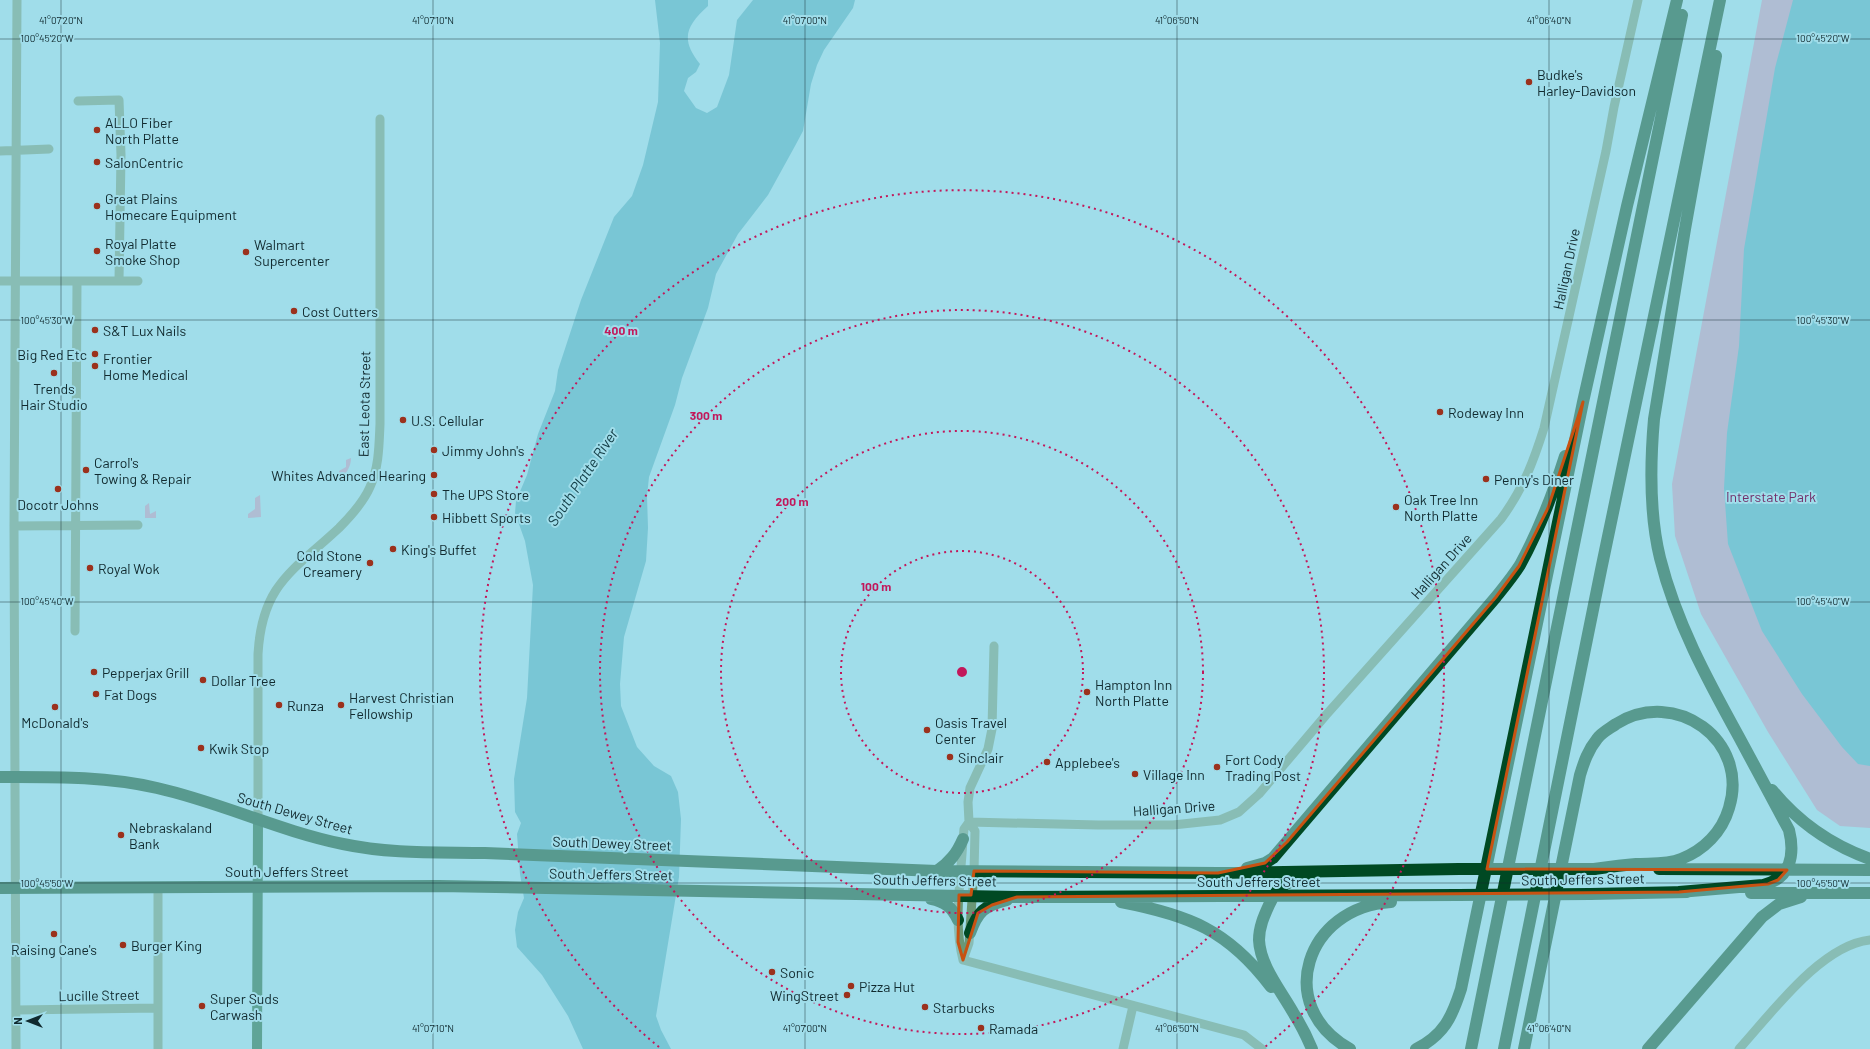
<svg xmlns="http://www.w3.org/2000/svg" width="1870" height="1049" font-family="Barlow,sans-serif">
<rect width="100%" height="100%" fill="#a0ddea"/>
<path fill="#c097b9" d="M 1762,0 L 1870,0 L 1870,828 L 1840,826 L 1817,810 L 1768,732 L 1701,614 L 1675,536 L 1672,484 Z
M 351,458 C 351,467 346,474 339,480 L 339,471 L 346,467 L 346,460 Z
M 260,495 L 261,517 L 248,518 L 248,514 L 255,509 L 255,498 Z
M 149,503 L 150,514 L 156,511 L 156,518 L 145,518 L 145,506 Z"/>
<path fill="#4baabd" d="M 655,0 L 708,0 L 708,6 C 686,26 680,39 700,64 L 696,72 L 688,78 L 684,91 L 696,108 L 707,113 L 717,107 L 729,75 L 737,20 L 753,0 L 855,0 L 853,8 L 824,50 L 817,65 L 811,84 L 803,131 L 795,146 L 768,195 L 738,234 L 716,274 L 708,308 L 682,378 L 675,405 L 649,477 L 647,496 L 648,528 L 646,561 L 624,637 L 620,684 L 621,706 L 637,747 L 654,766 L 671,776 L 678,792 L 681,819 L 679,877 L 656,1016 L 661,1030 L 671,1049 L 583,1049 L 568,1016 L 542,975 L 517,947 L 515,930 L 518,912 L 524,898 L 520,874 L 517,834 L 521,823 L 515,812 L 514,779 L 527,698 L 533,585 L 525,541 L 515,513 L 516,501 L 527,475 L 538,434 L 555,391 L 558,370 L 581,300 L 614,217 L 632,196 L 643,165 L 658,102 L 660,43 Z
M 1793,0 L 1870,0 L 1870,766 L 1858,764 L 1842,747 L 1802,694 L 1762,631 L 1728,544 L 1724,488 L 1727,433 L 1739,346 L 1744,249 L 1775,68 Z"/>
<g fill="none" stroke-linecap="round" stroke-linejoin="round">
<path stroke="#6a9776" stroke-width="9" d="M 78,101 L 119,100 L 121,155 L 119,281
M 0,151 L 49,149
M 0,281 L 138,281
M 14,526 L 138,525
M 75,631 L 77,281
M 258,820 L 258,654 C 262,584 293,571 339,528 C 351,516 363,503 370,487 C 379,467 379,446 380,424 L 380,119
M 969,822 L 1098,825 L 1173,825 L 1220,820 L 1239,812 L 1259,794 L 1326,715 L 1501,519 C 1523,489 1533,463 1544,428 L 1606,151 L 1614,107 L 1638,0
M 969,822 L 968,802 L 970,788 L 988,749 L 992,729 L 994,646
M 158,887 L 158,1049
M 963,960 L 1244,1035 L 1262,1049
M 963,960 L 969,943 L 974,871 L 975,831 L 969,822
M 963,960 C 953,921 961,879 963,839 L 964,829 L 969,822
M 16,1010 L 158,1008
M 16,1049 L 14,526 L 17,0
M 1123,1049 L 1133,1006
M 1739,1049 C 1771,1014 1821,945 1870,940"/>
<path stroke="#106033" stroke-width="10" d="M 257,1049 L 258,820"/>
<path stroke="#004923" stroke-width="12" d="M 0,777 C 53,777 105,776 157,788 C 220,802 279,831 343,844 C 390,854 438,852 485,853 L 937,871 L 1218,873 L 1459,869
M 1772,790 C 1798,822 1831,845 1870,859
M 1247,868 L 1265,863 L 1273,858 L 1496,597 C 1504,587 1513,576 1520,565 C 1539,530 1553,494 1565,456
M 1659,869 L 1870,870
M 937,871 C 950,862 957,853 963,839
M 1309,879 C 1286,881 1279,883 1269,905 C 1264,916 1259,927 1259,940 C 1260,966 1282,992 1294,1014 C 1301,1025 1307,1037 1312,1049
M 0,888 L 439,886 L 1017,897 L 1458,895
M 1679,892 L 1763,885 C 1791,879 1795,854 1789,830 C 1772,799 1756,768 1739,737 C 1707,679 1676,622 1660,558 C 1649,513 1650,465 1654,419 L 1685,229 L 1716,56
M 1751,893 L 1870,893
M 1590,894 L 1687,892
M 931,899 C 945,902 952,907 958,920
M 1121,902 C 1189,915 1228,930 1271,987
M 970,933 C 978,911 984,906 1007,900
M 1350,1049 C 1273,1006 1306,907 1391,902
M 1416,1049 C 1444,1035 1452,1017 1461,989 L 1583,402 L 1627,206 L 1677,0
M 1471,1049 L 1682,15
M 1504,1049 L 1601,570 L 1720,0
M 1524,1049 L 1580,775 C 1584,762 1588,750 1597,739 C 1601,733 1609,729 1616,724 C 1675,687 1750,740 1729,808 C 1722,832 1704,850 1681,859 C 1667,865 1650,863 1636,864 C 1622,865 1608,867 1594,869
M 1648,1049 L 1762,917 L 1779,904 L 1801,897"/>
<path stroke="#004923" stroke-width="12" d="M 1459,869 L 1594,869
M 1458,895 L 1590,894"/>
</g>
<path d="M0 0H1870V1049H0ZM 1583,402 L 1487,869 L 1787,870 L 1778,880 L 1768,884 L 1679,892 L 1017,897 L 992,905 L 978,913 L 963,960 L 958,942 L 959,895 L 971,895 L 974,871 L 1218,873 L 1265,863 L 1287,842 L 1496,597 L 1519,566 L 1548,508 Z" fill="#a0ddea" fill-opacity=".55" fill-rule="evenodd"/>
<path fill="none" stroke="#c85211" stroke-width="3" stroke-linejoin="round" d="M 1583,402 L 1487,869 L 1787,870 L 1778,880 L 1768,884 L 1679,892 L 1017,897 L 992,905 L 978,913 L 963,960 L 958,942 L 959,895 L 971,895 L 974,871 L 1218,873 L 1265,863 L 1287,842 L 1496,597 L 1519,566 L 1548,508 Z"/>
<path fill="none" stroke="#112a2f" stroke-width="1" stroke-opacity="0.45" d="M 61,0 L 61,1049M 433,0 L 433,1049M 805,0 L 805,1049M 1177,0 L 1177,1049M 1549,0 L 1549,1049M 0,39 L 1870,39M 0,320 L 1870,320M 0,602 L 1870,602M 0,883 L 1870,883"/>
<g fill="none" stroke="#c2185b" stroke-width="2" stroke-dasharray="2 4">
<circle cx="962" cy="672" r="121"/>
<circle cx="962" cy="672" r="241"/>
<circle cx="962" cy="672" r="362"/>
<path d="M659 1047A482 482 0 1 1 1265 1047"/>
</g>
<g fill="#9b311d" stroke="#a0ddea" stroke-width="1.5">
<circle cx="1529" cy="82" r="4"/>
<circle cx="97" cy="130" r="4"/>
<circle cx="97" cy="162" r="4"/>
<circle cx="97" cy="206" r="4"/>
<circle cx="97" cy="251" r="4"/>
<circle cx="246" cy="252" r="4"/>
<circle cx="294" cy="311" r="4"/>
<circle cx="95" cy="330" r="4"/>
<circle cx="95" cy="354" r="4"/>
<circle cx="95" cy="366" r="4"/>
<circle cx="54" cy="373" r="4"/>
<circle cx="1440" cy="412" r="4"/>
<circle cx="403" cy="420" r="4"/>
<circle cx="434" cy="450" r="4"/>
<circle cx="86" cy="470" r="4"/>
<circle cx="434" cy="475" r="4"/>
<circle cx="1486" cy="479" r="4"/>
<circle cx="58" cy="489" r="4"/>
<circle cx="434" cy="494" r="4"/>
<circle cx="1396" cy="507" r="4"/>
<circle cx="434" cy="517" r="4"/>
<circle cx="393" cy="549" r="4"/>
<circle cx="370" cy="563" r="4"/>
<circle cx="90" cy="568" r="4"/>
<circle cx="94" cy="672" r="4"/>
<circle cx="203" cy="680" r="4"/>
<circle cx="1087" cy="692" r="4"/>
<circle cx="96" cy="694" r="4"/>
<circle cx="279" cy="705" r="4"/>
<circle cx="341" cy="705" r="4"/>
<circle cx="55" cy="707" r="4"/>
<circle cx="927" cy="730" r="4"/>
<circle cx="201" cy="748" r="4"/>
<circle cx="950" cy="757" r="4"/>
<circle cx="1047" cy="762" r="4"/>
<circle cx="1217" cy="767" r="4"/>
<circle cx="1135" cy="774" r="4"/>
<circle cx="121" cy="835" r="4"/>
<circle cx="54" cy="934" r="4"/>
<circle cx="123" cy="945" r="4"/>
<circle cx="772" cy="972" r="4"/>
<circle cx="851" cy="986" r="4"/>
<circle cx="847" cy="995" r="4"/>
<circle cx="202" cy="1006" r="4"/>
<circle cx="925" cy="1007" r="4"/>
<circle cx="981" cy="1028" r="4"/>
</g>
<g text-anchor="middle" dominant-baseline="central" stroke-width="4" stroke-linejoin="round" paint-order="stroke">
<g font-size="14" fill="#112a2f" stroke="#a0ddea" text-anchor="start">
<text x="1537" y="74">Budke's<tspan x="1537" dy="16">Harley-Davidson</tspan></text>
<text x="105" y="122">ALLO Fiber<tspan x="105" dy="16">North Platte</tspan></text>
<text x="105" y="162">SalonCentric</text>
<text x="105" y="198">Great Plains<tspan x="105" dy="16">Homecare Equipment</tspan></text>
<text x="105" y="243">Royal Platte<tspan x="105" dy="16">Smoke Shop</tspan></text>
<text x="254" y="244">Walmart<tspan x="254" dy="16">Supercenter</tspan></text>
<text x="302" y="311">Cost Cutters</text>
<text x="103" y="330">S&amp;T Lux Nails</text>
<text x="87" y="354" text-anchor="end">Big Red Etc</text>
<text x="103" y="358">Frontier<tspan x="103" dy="16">Home Medical</tspan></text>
<text x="54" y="388" text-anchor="middle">Trends<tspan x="54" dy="16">Hair Studio</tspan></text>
<text x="1448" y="412">Rodeway Inn</text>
<text x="411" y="420">U.S. Cellular</text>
<text x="442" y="450">Jimmy John's</text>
<text x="94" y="462">Carrol's<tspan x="94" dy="16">Towing &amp; Repair</tspan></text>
<text x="426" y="475" text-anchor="end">Whites Advanced Hearing</text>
<text x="1494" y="479">Penny's Diner</text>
<text x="442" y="494">The UPS Store</text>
<text x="1404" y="499">Oak Tree Inn<tspan x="1404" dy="16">North Platte</tspan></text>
<text x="58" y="504" text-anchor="middle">Docotr Johns</text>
<text x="442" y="517">Hibbett Sports</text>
<text x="401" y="549">King's Buffet</text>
<text x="362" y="555" text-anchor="end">Cold Stone<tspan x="362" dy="16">Creamery</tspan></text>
<text x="98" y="568">Royal Wok</text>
<text x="102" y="672">Pepperjax Grill</text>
<text x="211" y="680">Dollar Tree</text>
<text x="1095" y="684">Hampton Inn<tspan x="1095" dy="16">North Platte</tspan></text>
<text x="104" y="694">Fat Dogs</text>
<text x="349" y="697">Harvest Christian<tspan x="349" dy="16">Fellowship</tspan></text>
<text x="287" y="705">Runza</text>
<text x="55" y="722" text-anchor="middle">McDonald's</text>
<text x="935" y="722">Oasis Travel<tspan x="935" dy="16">Center</tspan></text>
<text x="209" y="748">Kwik Stop</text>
<text x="958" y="757">Sinclair</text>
<text x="1225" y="759">Fort Cody<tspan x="1225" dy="16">Trading Post</tspan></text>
<text x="1055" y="762">Applebee's</text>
<text x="1143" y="774">Village Inn</text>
<text x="129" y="827">Nebraskaland<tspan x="129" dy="16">Bank</tspan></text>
<text x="131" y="945">Burger King</text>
<text x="54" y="949" text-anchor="middle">Raising Cane's</text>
<text x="780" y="972">Sonic</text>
<text x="859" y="986">Pizza Hut</text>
<text x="839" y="995" text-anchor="end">WingStreet</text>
<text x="210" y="998">Super Suds<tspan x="210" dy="16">Carwash</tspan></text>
<text x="933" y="1007">Starbucks</text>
<text x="989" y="1028">Ramada</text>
</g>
<g font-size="14" fill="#112a2f" stroke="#a0ddea">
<text transform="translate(1566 269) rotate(-78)">Halligan Drive</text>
<text transform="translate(364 404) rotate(-89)">East Leota Street</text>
<text transform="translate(1441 566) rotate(-48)">Halligan Drive</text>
<text transform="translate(1174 808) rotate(-4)">Halligan Drive</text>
<text transform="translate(295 813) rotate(16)">South Dewey Street</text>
<text transform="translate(612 843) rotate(2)">South Dewey Street</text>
<text x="287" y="871">South Jeffers Street</text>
<text transform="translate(611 874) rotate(1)">South Jeffers Street</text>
<text transform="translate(1583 879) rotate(-1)">South Jeffers Street</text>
<text transform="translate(935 880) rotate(1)">South Jeffers Street</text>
<text x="1259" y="881">South Jeffers Street</text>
<text transform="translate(99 995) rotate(-1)">Lucille Street</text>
</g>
<g font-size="14" fill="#722e69" stroke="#a0ddea">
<text x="1771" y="496">Interstate Park</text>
</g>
<g font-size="15" font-style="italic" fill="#154049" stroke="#a0ddea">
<text transform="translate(582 477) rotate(-56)">South Platte River</text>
</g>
</g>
<g font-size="10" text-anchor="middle" fill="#112a2f" stroke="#a0ddea" stroke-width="4" stroke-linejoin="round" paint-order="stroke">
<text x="61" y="24">41°07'20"N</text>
<text x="433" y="24">41°07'10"N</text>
<text x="805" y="24">41°07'00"N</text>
<text x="1177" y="24">41°06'50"N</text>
<text x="1549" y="24">41°06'40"N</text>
<text x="1823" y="42">100°45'20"W</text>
<text x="47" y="42">100°45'20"W</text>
<text x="1823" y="324">100°45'30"W</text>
<text x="47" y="324">100°45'30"W</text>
<text x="1823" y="605">100°45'40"W</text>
<text x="47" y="605">100°45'40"W</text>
<text x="1823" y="887">100°45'50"W</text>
<text x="47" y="887">100°45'50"W</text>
<text x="433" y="1032">41°07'10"N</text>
<text x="805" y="1032">41°07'00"N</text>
<text x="1177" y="1032">41°06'50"N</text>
<text x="1549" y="1032">41°06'40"N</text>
</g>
<circle cx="962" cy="672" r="6" fill="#c2185b" stroke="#a0ddea" stroke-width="2"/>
<g font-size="12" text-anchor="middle" font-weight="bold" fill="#c2185b" stroke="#a0ddea" stroke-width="4" stroke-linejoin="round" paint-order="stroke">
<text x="621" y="335">400 m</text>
<text x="706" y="420">300 m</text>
<text x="792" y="506">200 m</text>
<text x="876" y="591">100 m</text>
</g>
<g transform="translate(28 1021) rotate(270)" stroke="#a0ddea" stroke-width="3" paint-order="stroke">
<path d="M0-3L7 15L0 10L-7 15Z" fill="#112a2f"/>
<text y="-6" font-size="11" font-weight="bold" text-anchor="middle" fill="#112a2f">N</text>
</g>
</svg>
